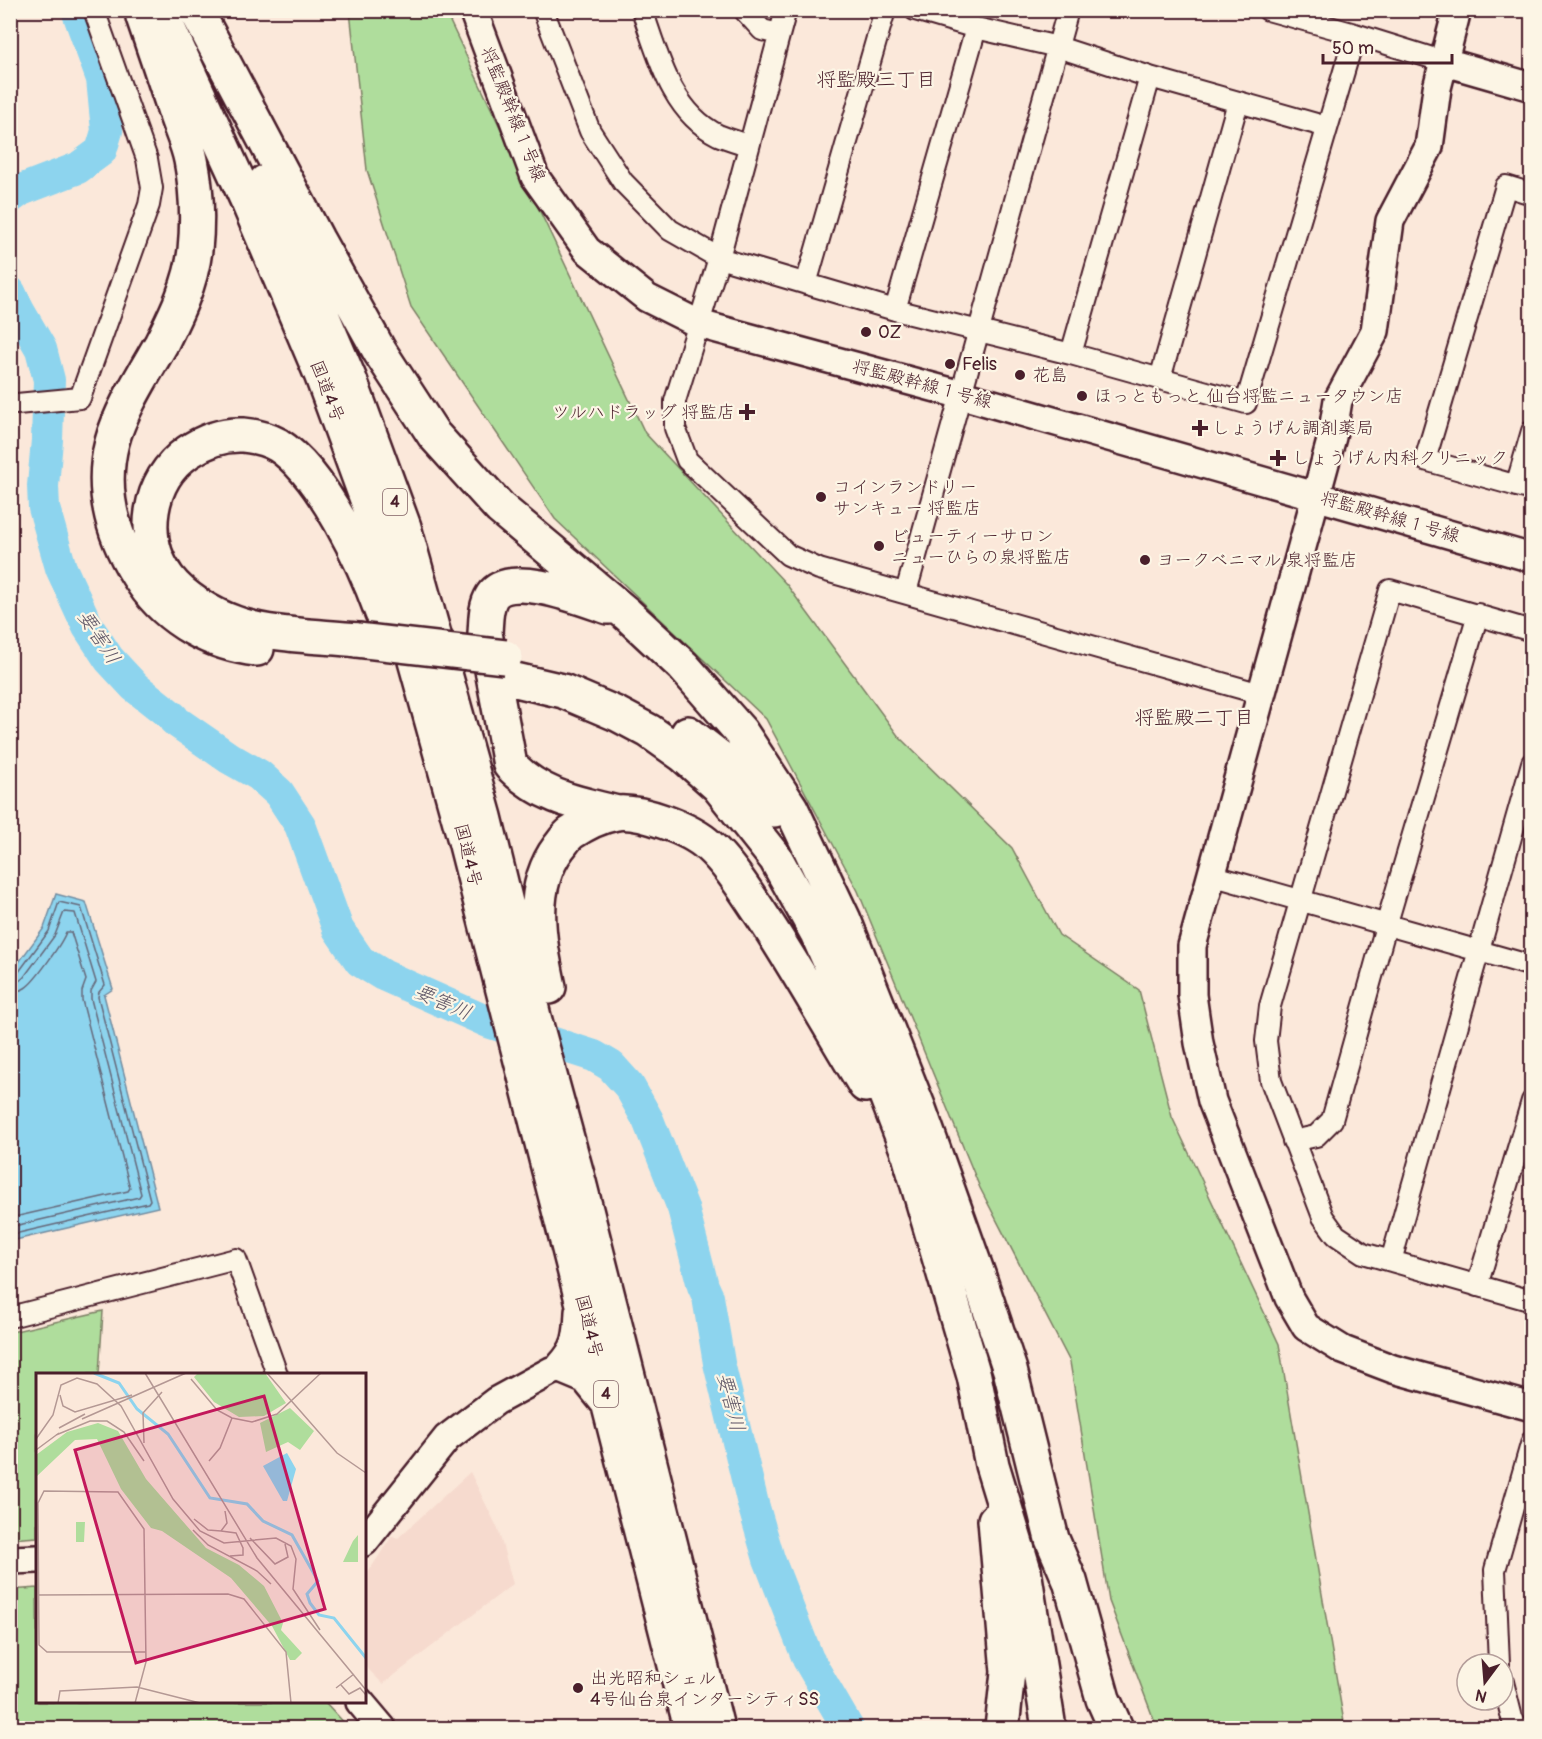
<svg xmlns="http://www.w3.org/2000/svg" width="1542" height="1739" font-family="Pangolin,'Klee One',sans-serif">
<rect width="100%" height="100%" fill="#fbe8da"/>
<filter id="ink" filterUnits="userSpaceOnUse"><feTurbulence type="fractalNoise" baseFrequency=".0167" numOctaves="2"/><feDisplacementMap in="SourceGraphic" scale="12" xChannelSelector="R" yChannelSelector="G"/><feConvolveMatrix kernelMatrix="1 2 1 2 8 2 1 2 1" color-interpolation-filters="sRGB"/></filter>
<g filter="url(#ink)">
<path fill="#f6dace" d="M 470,1472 L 498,1529 L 513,1584 L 383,1684 L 365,1666 L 365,1577 L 392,1536 L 398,1538 Z"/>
<path fill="#afdd9c" stroke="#7c7e64" stroke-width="1.5" d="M 350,11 L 445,11 L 645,433 L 787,585 L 899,737 L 1012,848 L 1059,935 L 1139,990 L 1172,1117 L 1279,1344 L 1345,1728 L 1157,1728 L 1109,1601 L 1070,1362 L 980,1188 L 858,891 L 766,719 L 555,519 L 411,307 L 367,170 Z
M 103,1311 L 99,1374 L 38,1374 L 37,1537 L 11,1539 L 11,1332 Z
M 37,1588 L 38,1702 L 325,1702 L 349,1728 L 11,1728 L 11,1590 Z"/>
<path fill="#8dd4ee" stroke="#728ca0" stroke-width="1.5" d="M 56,894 L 86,902 L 113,989 L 104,995 L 158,1207 L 11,1241 L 11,973 L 44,928 Z"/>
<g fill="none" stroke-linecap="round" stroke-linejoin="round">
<path stroke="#656779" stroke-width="1.5" d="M 10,975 L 18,973 L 49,931 L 59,902 L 81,907 L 105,985 L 99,992 L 98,997 L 150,1200 L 148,1203 L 10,1235
M 10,983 L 18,982 L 24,977 L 55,935 L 64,912 L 75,913 L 96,982 L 91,991 L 91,999 L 141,1194 L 139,1197 L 10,1227
M 10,992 C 16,992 20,991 25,988 C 35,982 62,943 66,932 L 71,932 L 86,980 L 82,991 L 82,1000 L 130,1188 L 128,1191 L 10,1218"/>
<path stroke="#8dd4ee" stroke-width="32" d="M 10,198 L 21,190 L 78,168 L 101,151 L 107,131 L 102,79 L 77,10
M 10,292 L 19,311 L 41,349 L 49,380 L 47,440 L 43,486 L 44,508 L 61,568 L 88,627 L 109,659 L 135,687 L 173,717 L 174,720 L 229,758 L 259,775 L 279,793 L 300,825 L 338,929 L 360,961 L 383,975 L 488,1022 L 594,1056 L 611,1066 L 629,1086 L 648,1120 L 683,1208 L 703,1286 L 708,1297 L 719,1363 L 753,1504 L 769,1559 L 808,1659 L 848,1728"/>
<defs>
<path id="street" d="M 543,10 L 590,131 L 623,182 L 670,230 L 719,258 L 895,310 L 1071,354 L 1246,403 L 1355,34
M 642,10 C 658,55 671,112 718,135 C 728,139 739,142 749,146
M 744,10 L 762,30 L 779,34
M 786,10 L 719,258 L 675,401 L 675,428 L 687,460 L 788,555 L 819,569 L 1261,694
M 915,10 L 976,28 L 1058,47 L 1150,77 L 1327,127
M 1268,10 L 1355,34 L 1445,62
M 1532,194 L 1506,186 L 1425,460 L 1532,490
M 806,284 L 885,10
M 895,310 L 976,28
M 1071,354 L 1150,77
M 1160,379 L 1238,102
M 17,404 L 80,398 L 149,205 L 152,188 L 147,159 L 94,10
M 1516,486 L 1532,431
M 906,592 L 1068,10
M 1532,631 L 1390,590 L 1270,1006 L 1266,1041 L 1271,1081 L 1323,1217 L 1336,1235 L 1363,1253 L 1532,1301
M 1211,875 L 1532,966
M 1293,1141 L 1316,1136 L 1332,1120 L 1386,926 L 1478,614
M 1391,1261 L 1532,763
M 1477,1286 L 1532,1101
M 10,1317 L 236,1259 L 277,1374
M 1499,1664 L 1495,1570 L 1532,1441
M 1503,1682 L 1512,1718 L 1518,1728"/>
<path id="secondary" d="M 473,10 L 535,177 L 587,250 L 647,298 L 699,324 L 962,395 L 1532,558
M 1457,10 L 1437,88 L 1429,147 L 1390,221 L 1375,331 L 1338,400 L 1332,437 L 1316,496 L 1192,946 L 1192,995 L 1199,1043 L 1212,1101 L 1289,1298 L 1306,1327 L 1343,1350 L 1393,1369 L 1532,1407
M 1445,62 L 1532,87
M 364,1542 L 447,1438 L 496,1401 L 551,1371 L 563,1367
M 10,1560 L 38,1559
M 360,1702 L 382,1728"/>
<path id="highway" d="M 160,10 L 248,202 L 321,374 L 380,535 L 464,837 L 691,1728
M 196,10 L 317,239 L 380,352 L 434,435 L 500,508 L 627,614 L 683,666 L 741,732 L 791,808 L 844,920 L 918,1106 L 979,1277 L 1010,1370 L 1052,1539 L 1070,1581 L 1103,1699 L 1116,1728
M 143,17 C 154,49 165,81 175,112 C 180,128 188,144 191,160 C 197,190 198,220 195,250 C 191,284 176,314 161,344 C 145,372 120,411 112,442 C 99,492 114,541 143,583 C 169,621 212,644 257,649
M 265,182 L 350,380 L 404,527 L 485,817 L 534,1017 L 579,1182 L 717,1728
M 608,607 C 584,599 510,569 492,596 C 485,607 486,622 485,633 L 510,765 C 541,797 576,803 618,813
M 357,640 C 320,636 270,636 235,623 C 212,615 183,598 168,578 C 139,538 148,480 188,452 C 204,441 223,434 243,435 C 255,436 267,439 278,445 C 323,474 364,563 382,613
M 507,678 L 563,691 L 617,714 L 649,731 L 683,755 L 718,786 L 776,859 L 817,933 L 866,1043 L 909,1155 L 974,1376 L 992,1465 L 1024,1570 L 1049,1728
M 688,733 L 737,771 L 774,810
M 549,987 C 539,939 528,888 559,847 C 563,842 566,837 571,833 C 584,824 601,816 616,813 C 640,810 691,829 709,846 C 729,864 746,892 761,914 C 798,970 830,1028 865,1085
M 582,1312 C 581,1336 580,1349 563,1367 L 587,1377 L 608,1403
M 995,1520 L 1008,1672 L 1002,1728"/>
</defs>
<use href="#street" stroke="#4a1f2b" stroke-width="24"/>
<use href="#secondary" stroke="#4a1f2b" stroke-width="32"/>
<use href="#highway" stroke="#4a1f2b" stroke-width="38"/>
<use href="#street" stroke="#fcf5e5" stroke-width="20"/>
<use href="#secondary" stroke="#fcf5e5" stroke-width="27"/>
<use href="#highway" stroke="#fcf5e5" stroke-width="33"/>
<defs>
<path id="highway-bridge" d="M 357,640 L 505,657"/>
</defs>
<use href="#highway-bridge" stroke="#4a1f2b" stroke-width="38" stroke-linecap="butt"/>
<use href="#highway-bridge" stroke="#fcf5e5" stroke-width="33"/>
</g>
</g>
<g fill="#4a1f2b" stroke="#fcf5e5" stroke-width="2">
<circle cx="866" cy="332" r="6"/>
<circle cx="950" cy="364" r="6"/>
<circle cx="1020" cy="375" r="6"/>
<circle cx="1082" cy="396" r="6"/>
<path d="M744 403h6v6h6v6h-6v6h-6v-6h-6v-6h6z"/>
<path d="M1197 419h6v6h6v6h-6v6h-6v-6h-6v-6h6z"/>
<path d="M1275 449h6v6h6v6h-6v6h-6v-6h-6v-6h6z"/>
<circle cx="821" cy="497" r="6"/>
<circle cx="879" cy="546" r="6"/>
<circle cx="1145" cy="560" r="6"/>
<circle cx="578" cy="1688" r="6"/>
</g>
<g text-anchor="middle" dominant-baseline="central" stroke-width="4.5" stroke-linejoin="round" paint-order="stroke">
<g fill="#fcf5e5" stroke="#7f5f63" stroke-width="1.5">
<rect x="383" y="489" width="24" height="26" rx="4.5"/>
<rect x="594" y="1381" width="24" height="26" rx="4.5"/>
</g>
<g font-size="16" font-weight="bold" fill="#4a1f2b">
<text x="395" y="502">4</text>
<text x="606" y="1394">4</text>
</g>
<g font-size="18" fill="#4a1f2b" stroke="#fcf5e5">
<text transform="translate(513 114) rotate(68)">将監殿幹線１号線</text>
<text transform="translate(922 384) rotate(15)">将監殿幹線１号線</text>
<text transform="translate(327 391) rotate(69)">国道4号</text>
<text transform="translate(1390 517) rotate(16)">将監殿幹線１号線</text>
<text transform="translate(468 855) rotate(76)">国道4号</text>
<text transform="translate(589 1326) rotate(76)">国道4号</text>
</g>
<g font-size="18" fill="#4a1f2b" stroke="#fcf5e5" text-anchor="start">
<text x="878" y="332">OZ</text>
<text x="962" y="364">Felis</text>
<text x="1032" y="375">花島</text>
<text x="1094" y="396">ほっともっと 仙台将監ニュータウン店</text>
<text x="735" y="412" text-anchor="end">ツルハドラッグ 将監店</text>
<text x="1212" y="428">しょうげん調剤薬局</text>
<text x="1292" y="458">しょうげん内科クリニック</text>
<text x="833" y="487">コインランドリー<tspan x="833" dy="21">サンキュー 将監店</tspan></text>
<text x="891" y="536">ビューティーサロン<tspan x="891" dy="21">ニューひらの泉将監店</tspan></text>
<text x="1157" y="560">ヨークベニマル 泉将監店</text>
<text x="590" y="1678">出光昭和シェル<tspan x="590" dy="21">4号仙台泉インターシティSS</tspan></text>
</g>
<g font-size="20" fill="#4a1f2b" stroke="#fcf5e5">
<text x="876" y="79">将監殿三丁目</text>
<text x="1194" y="717">将監殿二丁目</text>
</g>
<g font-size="20" font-style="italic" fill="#5e5566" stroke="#fcf5e5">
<text transform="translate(99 637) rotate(57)">要害川</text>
<text transform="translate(443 1002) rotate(24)">要害川</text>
<text transform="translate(731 1402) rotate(76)">要害川</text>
</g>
</g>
<g transform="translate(36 1373)">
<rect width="330" height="330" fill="#fbe8da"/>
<path d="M 162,0 L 229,0 L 250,30 L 228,43 L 203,44 L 178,29 L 158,4 ZM 254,35 L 278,58 L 264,77 L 252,69 L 230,79 L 224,50 ZM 62,50 L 82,58 L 110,106 L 170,175 L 203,192 L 228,213 L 247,250 L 245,257 L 266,280 L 259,287 L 254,287 L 236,253 L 195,205 L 126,158 L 115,155 L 85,116 L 61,66 L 39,67 L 0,104 L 0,82 L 31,59 ZM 40,149 L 49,149 L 48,169 L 40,169 ZM 322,162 L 322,189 L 307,189 L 317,168 Z" fill="#afdd9c"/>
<path d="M 251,80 L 260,96 L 251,128 L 247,128 L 227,93 Z" fill="#8dd4ee"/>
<path fill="none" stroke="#8dd4ee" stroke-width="3" d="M 58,0 L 83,10 L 101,36 L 132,61 L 174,125 L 211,131 L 227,148 L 256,162 L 282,208 L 271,221 L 274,230 L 283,242 L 298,245 L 330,285"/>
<path fill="none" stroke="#b49894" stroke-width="1.5" d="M 109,0 L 221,185 L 330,317M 231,0 L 301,80 L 330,100M 155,6 L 181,37 L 196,45 L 216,49 L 241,41 L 285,0M 24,22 L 27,33 L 39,39 L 96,22M 46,46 L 150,0M 23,55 L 49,41M 20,62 L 54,48 L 71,48 L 88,59 L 108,88M 0,66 L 17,42 L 25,12 L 41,5 L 61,11 L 85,33 L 137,126 L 164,158 L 188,170 L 240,165 L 255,173 L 260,186 L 257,216 L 284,257M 108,70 L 107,40 L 126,19M 0,77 L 23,60M 173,88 L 184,75 L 196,45M 158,146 L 172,157 L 185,158 L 191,150 L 189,138M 157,157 L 172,172 L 221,198 L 235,211M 185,158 L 200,160 L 207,175 L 207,182 L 194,183M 214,165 L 239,191 L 252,184 L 249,171M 2,222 L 192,221 L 208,226 L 250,279 L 255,330M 305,312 L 313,321 L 324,315 L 330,322M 300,315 L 318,301M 22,330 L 24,318 L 101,314 L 164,330M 99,330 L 110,289 L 108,156 L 82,119 L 8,118 L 2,130 L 3,272 L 11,279 L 110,279"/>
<path fill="#c2185b" fill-opacity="0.15" stroke="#c2185b" stroke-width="3" d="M 228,23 L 289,236 L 100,290 L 39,77 Z"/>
<rect width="330" height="330" fill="none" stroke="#4a1f2b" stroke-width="3"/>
</g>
<rect width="1542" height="1739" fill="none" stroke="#fcf5e5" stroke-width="36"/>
<rect x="18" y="18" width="1506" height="1703" fill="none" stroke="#4a1f2b" stroke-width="2" filter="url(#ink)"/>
<g transform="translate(1485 1682) rotate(196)"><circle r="28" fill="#fcf5e5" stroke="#b59f9b" stroke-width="1.5"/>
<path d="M0-4.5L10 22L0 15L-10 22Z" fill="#4a1f2b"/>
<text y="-9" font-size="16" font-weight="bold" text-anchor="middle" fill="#4a1f2b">N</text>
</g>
<path d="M1323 54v9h129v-9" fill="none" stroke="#4a1f2b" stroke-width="3"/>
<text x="1332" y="54" font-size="18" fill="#4a1f2b" stroke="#fcf5e5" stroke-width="4.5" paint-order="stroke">50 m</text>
</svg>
